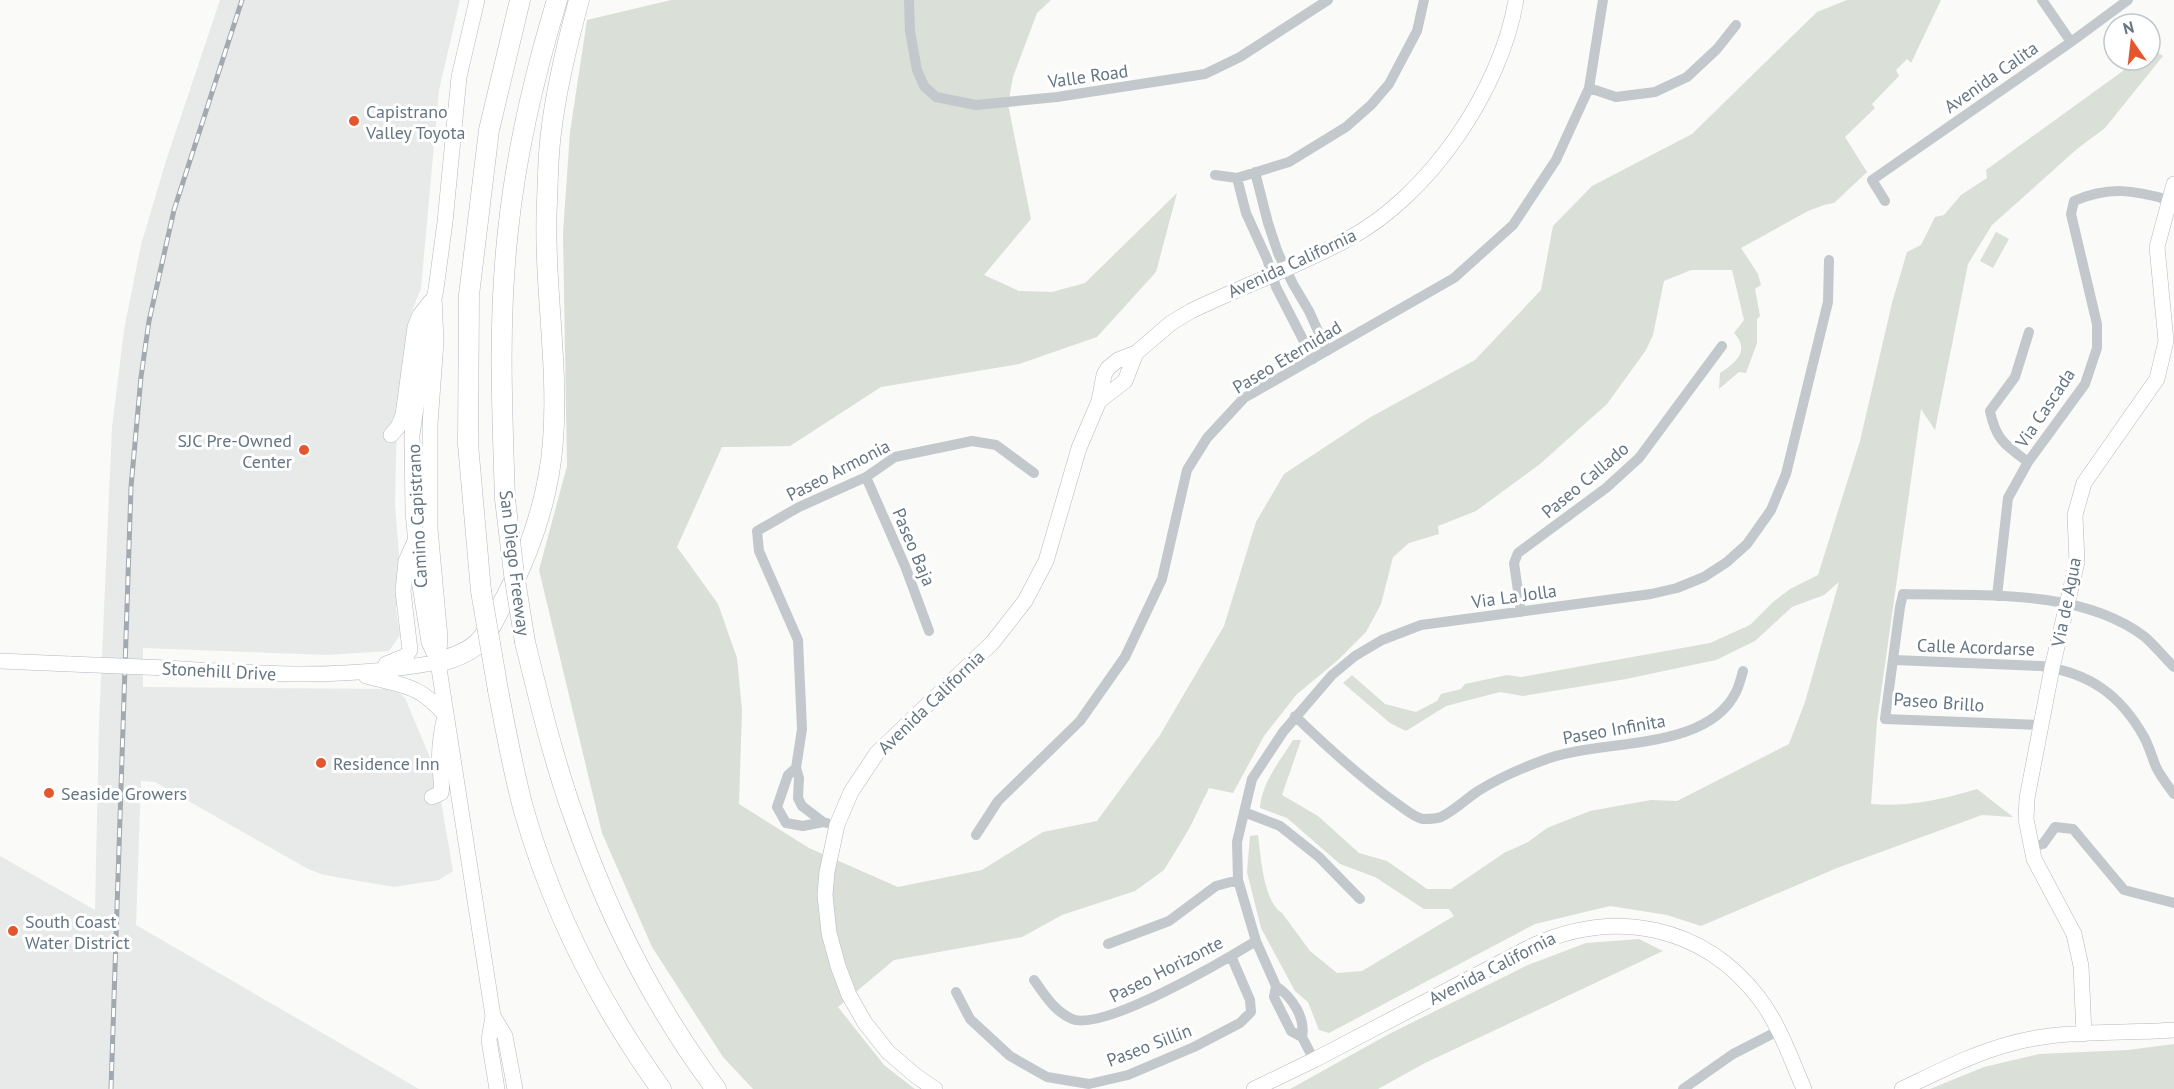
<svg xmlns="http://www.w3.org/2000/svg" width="2174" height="1089" font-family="'PT Sans',sans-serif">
<rect width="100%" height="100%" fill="#fafaf8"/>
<path fill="#e8e9e9" d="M 220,0 L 460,0 L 439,90 L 421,288 L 412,311 L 397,420 L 395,505 L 400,567 L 396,610 L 400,635 L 389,651 L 327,655 L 143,648 L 143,687 L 394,689 L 405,698 L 436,772 L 453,871 L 439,880 L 394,887 L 324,875 L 308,869 L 155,782 L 141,781 L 136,925 L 419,1089 L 0,1089 L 0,856 L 95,910 L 99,724 L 112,427 L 124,330 L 141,245 L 165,164 Z"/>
<path fill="#dadfd7" d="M 671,0 L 1051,0 L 1037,13 L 1013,77 L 1008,104 L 1031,219 L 984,275 L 1019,291 L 1052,292 L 1085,283 L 1177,193 L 1156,272 L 1097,337 L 1019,364 L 881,387 L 790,446 L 722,447 L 677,547 L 718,604 L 737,658 L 742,710 L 739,804 L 809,848 L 898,887 L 982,870 L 1043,832 L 1097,821 L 1160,735 L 1224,626 L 1256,522 L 1284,474 L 1369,418 L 1475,360 L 1541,290 L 1553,226 L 1592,186 L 1692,134 L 1817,12 L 1847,0 L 1941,0 L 1911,63 L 1907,59 L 1896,70 L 1899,76 L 1872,104 L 1875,108 L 1845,137 L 1867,172 L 1834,203 L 1824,205 L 1808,211 L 1741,248 L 1758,274 L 1761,285 L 1755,289 L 1760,316 L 1757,319 L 1757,343 L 1746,373 L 1739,372 L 1719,389 L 1720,373 C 1735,363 1751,351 1734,333 L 1744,320 L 1732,270 L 1691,270 L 1664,281 L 1653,335 L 1646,350 L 1607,404 L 1540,464 L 1476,511 L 1438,526 L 1439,534 L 1409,543 L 1393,557 L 1381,604 L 1366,632 L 1338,660 L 1297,694 L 1264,736 L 1233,793 L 1209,788 L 1189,829 L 1164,870 L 1135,891 L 1062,915 L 1022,937 L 894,960 L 838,1007 L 884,1065 L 915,1089 L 753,1089 L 723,1057 L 652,947 L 602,833 L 539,570 L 567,466 L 563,233 L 570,132 L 587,20 Z
M 2153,49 L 2163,56 L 2105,128 L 2077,149 L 1992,225 L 1968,264 L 1935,430 L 1921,409 L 1877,721 L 1871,804 C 1907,807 1942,800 1977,789 L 2013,817 L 1982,815 L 1837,868 L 1701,926 L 1667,915 L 1610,906 L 1535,924 L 1329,1033 L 1319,1030 L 1308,1002 L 1295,991 L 1261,928 L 1247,872 L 1250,836 L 1258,835 C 1261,856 1263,901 1282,913 L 1310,951 L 1337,973 L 1362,971 L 1454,916 L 1449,909 L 1424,909 L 1375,877 L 1340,864 L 1287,818 L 1260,808 C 1262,782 1280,761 1293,740 L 1301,740 L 1282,795 L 1318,816 L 1359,853 L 1387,861 L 1427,889 L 1451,889 L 1504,853 L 1528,842 L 1547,828 L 1590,811 L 1651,800 L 1677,801 L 1789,744 L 1805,702 L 1839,582 L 1824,595 L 1792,607 L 1755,641 L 1716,660 L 1626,679 L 1523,696 L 1500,692 L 1446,706 L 1406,731 L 1390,723 L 1343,683 L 1352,675 L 1385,704 L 1416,712 L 1437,701 L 1441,694 L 1461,689 L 1465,684 L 1507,675 L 1521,677 L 1710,643 L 1750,625 L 1773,602 L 1790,589 L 1818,575 L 1860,441 L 1892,303 L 1907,252 L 1921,245 L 1935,217 L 1944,215 L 1961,195 L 1987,178 L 1986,170 L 2138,60 L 2150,60 L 2150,51 Z
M 1996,232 L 2009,239 L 1993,268 L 1980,261 Z
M 1639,939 L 1663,951 L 1425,1063 L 1378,1089 L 1290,1089 L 1389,1034 L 1528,965 L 1586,943 Z
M 2174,1044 L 2174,1089 L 1930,1089 L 1984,1067 L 2039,1054 L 2128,1050 Z"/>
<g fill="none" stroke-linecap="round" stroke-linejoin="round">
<defs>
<path id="secondary" d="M 434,297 L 436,342 L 430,424 L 430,529 L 440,638 L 438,662 L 493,1016 L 489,1040 L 497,1089
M 1136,353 L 1171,323 L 1191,311 C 1243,286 1298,266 1348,239 C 1429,196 1501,90 1516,0
M 391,435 L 398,427 L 403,415 L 415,327 L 420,315 L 430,302
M 437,659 L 429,642 L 420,586 L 413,512 L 412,435 L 425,344 L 436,289 L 445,222 L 459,77 L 477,0
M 0,661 L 70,664
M 386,664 L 406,656 L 410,650 L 403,591 L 406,561 L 415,541
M 168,668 C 261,674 345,680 438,662
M 366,676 C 403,686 419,684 445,715 C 441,733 438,750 440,768 C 440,777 443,785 441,793 L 432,797
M 493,1016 L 505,1036 L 515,1089
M 2084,1034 L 2081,966 L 2074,934 L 2034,859 L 2026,819 L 2027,798 L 2052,668 L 2077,562 L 2075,515 L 2084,483 L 2157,379 L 2166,341 L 2157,247 L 2174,184
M 935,1089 L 916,1076 L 888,1052 L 865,1023 L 849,995 L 838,966 L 829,933 L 825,895 L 827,872 L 837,825 L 851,792 L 877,753 L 993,642 L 1025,601 L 1046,561 L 1079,448 L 1099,401 L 1104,375 L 1108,368 L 1118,360 L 1136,353 L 1125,381 L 1099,401
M 1254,1089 L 1314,1060 L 1532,946 C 1614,908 1703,925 1759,998 C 1779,1024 1791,1059 1804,1089
M 1902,1089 C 1938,1072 1974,1053 2013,1043 C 2064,1029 2121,1034 2174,1030"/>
<path id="highway" d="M 505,499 C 502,410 498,320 508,231 C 516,153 534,76 557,0
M 481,591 L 468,444 L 469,295 L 489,130 L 520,0
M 525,642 C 539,699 553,758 573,814 C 607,912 654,1006 716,1089
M 438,662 C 484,650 485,636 506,597 C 531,549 549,495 553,441 C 559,362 543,281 547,201 C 548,179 548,155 551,133 C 556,88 567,44 579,0
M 498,690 C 506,731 513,771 524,811 C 553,912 600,1004 661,1089"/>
</defs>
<use href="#secondary" stroke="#b3babf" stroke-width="16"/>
<use href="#highway" stroke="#b4b9bd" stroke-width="21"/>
<path stroke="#c3c8cc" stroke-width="10" d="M 909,0 L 910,31 L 917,70 L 924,86 L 936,97 L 976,105 L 1057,97 L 1205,74 L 1240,57 L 1328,0
M 2042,0 L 2071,42
M 1589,88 L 1616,97 L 1655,92 L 1687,77 L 1717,49 L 1736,25
M 1255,172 L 1268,223 L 1278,253 L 1293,284 L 1309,311 L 1327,351
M 1215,175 L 1237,178 L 1289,162 L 1346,127 L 1371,105 L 1389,84 L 1417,31 L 1424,0
M 1237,178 L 1246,213 L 1267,259 L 1276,287 L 1313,359
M 1885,201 L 1872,180 L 2071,42 L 2128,0
M 2028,462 C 2005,445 1996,440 1990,411 L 2015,377 L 2029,332
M 866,477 L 905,566 L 929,631
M 1997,596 L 2008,498 L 2028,462 L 2085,384 L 2097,348 L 2097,324 L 2071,214 L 2074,201 C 2109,186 2134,190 2169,200
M 1521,612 L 1514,563 L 1518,553 L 1606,488 L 1639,458 L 1722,346
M 1894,660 L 2041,666 C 2089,673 2120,694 2144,737 C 2149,746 2152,757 2156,767 C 2161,777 2168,786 2174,794
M 1295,716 C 1327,747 1360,777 1396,803 C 1404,808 1413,817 1423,819 C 1428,819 1436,819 1441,817 C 1454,811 1466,799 1478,791 C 1499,778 1522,768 1544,760 C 1600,738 1706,753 1736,692 C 1739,686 1741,678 1743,671
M 2041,725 L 1885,719 L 1900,607 L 1903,594 C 1980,596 2081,588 2145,637 C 2155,646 2164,657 2174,667
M 796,768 L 788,775 L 777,807 L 786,823 L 803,826 L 823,822 L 827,823
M 1244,812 L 1280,826 L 1319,857 L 1360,899
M 823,822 L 802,806 L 798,798 L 799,778 L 796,768 L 802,729 L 798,640 L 759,551 L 757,531 L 799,507 L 866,477 L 895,457 L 972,441 L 996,445 L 1034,473
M 976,835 L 998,801 L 1080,721 L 1125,657 L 1162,579 L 1187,470 L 1207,438 L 1244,398 L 1454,278 L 1513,225 L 1556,160 L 1589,88 L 1603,0
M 2031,847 L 2043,844 L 2055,827 L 2073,829 L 2124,890 L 2174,903
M 1108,944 L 1169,921 L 1216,886 L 1238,880
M 1034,980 C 1045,995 1054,1011 1072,1019 C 1103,1032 1225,960 1256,941
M 1276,986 C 1292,997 1306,1018 1302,1037
M 956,992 L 970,1019 L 1010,1056 L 1047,1077 L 1089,1084 L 1128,1075 L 1194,1047 L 1240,1023 L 1251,1012 L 1250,1000 L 1231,956
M 1314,1060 L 1302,1037 L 1291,1031 L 1274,997 L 1276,986 L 1256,941 L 1238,880 L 1237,842 L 1252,779 L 1283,732 L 1332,675 L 1355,656 L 1382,640 L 1421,625 L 1651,594 L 1677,588 L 1704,577 L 1727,562 L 1747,544 L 1771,510 L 1786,474 L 1828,302 L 1829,260
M 1683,1089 L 1733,1054 L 1778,1031"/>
<use href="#secondary" stroke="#fff" stroke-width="15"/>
<use href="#highway" stroke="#fff" stroke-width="20"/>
<defs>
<path id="rail" d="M 111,1089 L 131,487 L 141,377 L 149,321 L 174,210 L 242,0"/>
</defs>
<use href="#rail" stroke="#a2aab0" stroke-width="5"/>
<use href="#rail" stroke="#fff" stroke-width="3" stroke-dasharray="9" stroke-linecap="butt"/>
<defs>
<path id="secondary-bridge" d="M 70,664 L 168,668"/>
<path id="highway-bridge" d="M 505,499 L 514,574 L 525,642
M 481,591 L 498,690"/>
</defs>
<use href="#secondary-bridge" stroke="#b3babf" stroke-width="16" stroke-linecap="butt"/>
<use href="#highway-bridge" stroke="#b4b9bd" stroke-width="21" stroke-linecap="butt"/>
<use href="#secondary-bridge" stroke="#fff" stroke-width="15"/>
<use href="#highway-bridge" stroke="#fff" stroke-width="20"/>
</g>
<g fill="#e4572e" stroke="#fff" stroke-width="2">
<circle cx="354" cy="121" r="6"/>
<circle cx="304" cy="450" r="6"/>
<circle cx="321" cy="763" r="6"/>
<circle cx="49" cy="793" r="6"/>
<circle cx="13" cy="931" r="6"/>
</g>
<g text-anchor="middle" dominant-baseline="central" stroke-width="6" stroke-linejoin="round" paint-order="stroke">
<g font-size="18" fill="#657683" stroke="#fff">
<text transform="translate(1088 76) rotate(-8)">Valle Road</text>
<text transform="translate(1991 77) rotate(-35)">Avenida Calita</text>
<text transform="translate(1292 263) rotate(-25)">Avenida California</text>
<text transform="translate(1287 357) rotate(-31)">Paseo Eternidad</text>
<text transform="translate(2045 408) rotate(-56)">Via Cascada</text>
<text transform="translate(838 470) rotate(-27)">Paseo Armonia</text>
<text transform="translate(1585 480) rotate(-40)">Paseo Callado</text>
<text transform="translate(417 516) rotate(-93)">Camino Capistrano</text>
<text transform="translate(914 547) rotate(67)">Paseo Baja</text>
<text transform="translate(515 563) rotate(83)">San Diego Freeway</text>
<text transform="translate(1514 596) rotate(-8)">Via La Jolla</text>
<text transform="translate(2066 602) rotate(-79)">Via de Agua</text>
<text transform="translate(1976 647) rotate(2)">Calle Acordarse</text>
<text transform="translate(219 671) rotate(3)">Stonehill Drive</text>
<text transform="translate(931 702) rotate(-44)">Avenida California</text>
<text transform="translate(1939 702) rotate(4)">Paseo Brillo</text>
<text transform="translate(1614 729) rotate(-10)">Paseo Infinita</text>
<text transform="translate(1492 968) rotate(-27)">Avenida California</text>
<text transform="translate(1166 969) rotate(-27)">Paseo Horizonte</text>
<text transform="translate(1149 1045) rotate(-21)">Paseo Sillin</text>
</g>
<g font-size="18" fill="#657683" stroke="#fff" text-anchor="start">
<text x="366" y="111">Capistrano<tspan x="366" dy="21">Valley Toyota</tspan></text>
<text x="292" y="440" text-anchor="end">SJC Pre-Owned<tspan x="292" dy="21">Center</tspan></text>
<text x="333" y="763">Residence Inn</text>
<text x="61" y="793">Seaside Growers</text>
<text x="25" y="921">South Coast<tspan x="25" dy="21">Water District</tspan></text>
</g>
</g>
<g transform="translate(2132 42) rotate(346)"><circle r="28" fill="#ffffff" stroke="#c1c8cd" stroke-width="1.5"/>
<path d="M0-4.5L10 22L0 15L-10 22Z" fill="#e4572e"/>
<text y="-9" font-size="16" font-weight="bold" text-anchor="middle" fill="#657683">N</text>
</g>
</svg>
